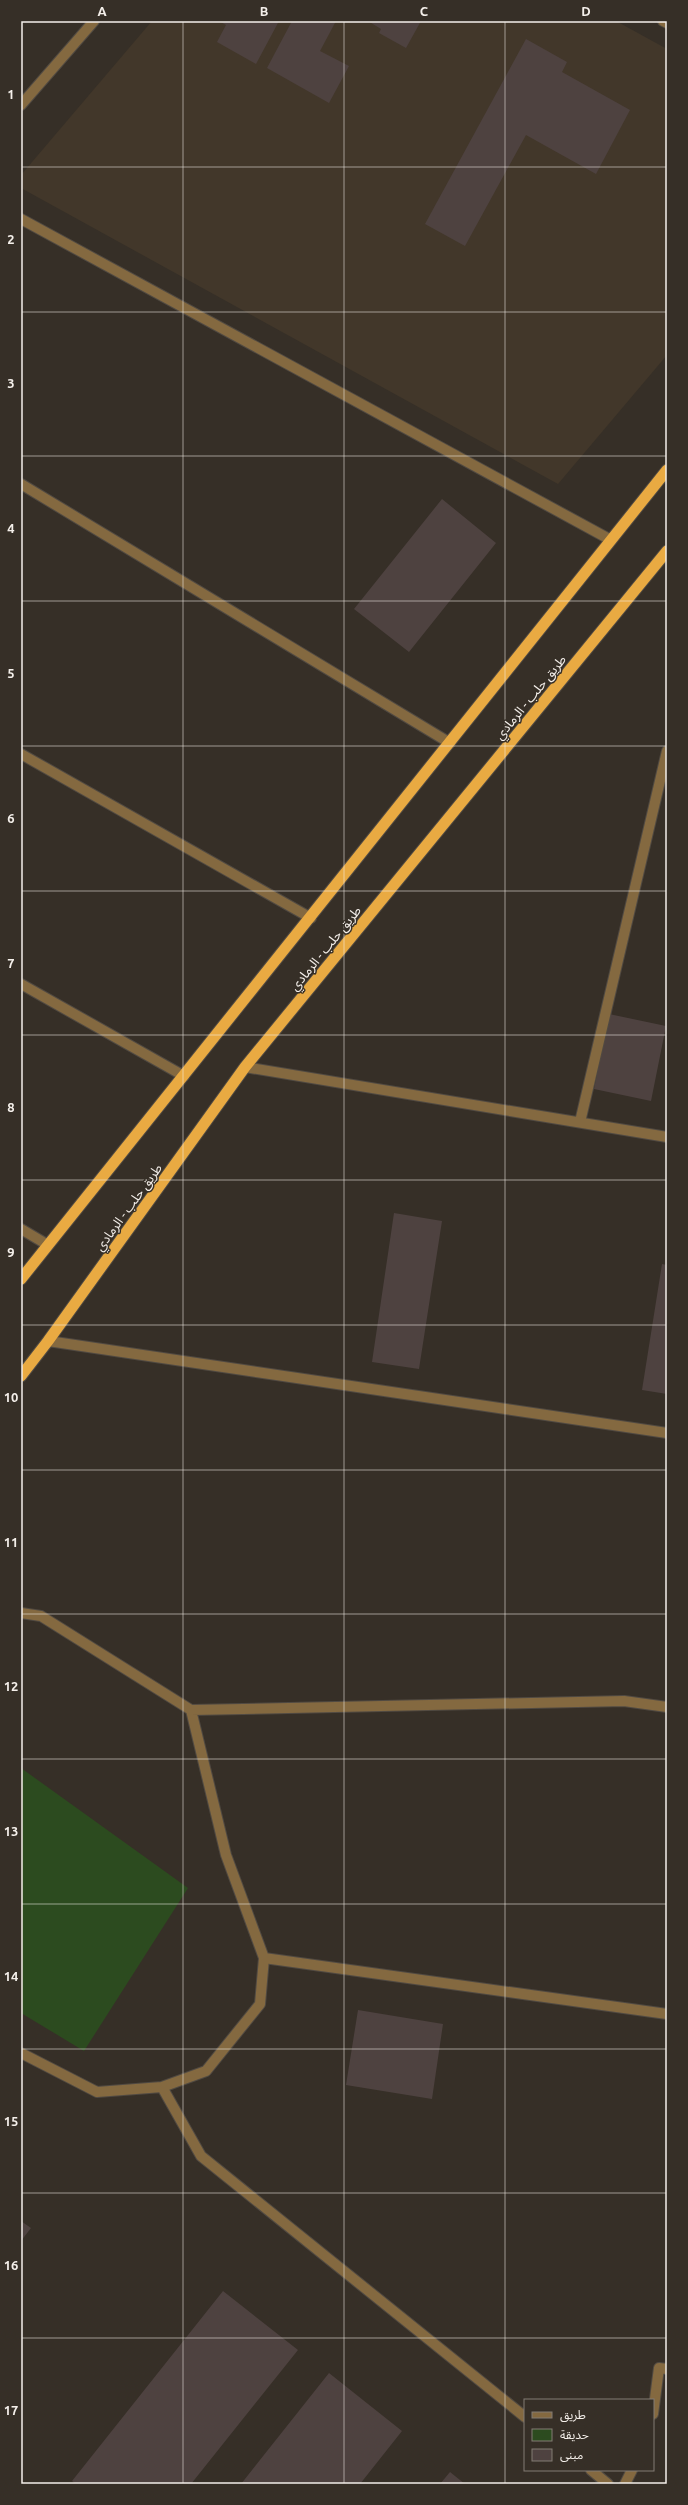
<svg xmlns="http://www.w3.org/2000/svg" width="688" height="2505" font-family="Ubuntu,'Noto Sans Arabic',sans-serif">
<rect width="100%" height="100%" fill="#362f27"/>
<path fill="#42372a" d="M 152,21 L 616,21 L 667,49 L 667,355 L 558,484 L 21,188 L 21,175 Z"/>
<path fill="#2c4b1f" d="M 21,1768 L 188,1888 L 84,2051 L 21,2013 Z"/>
<path fill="#4e4240" d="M 219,21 L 279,21 L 256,64 L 217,42 L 226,25 Z
M 292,21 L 336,21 L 320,51 L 349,66 L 329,103 L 267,68 Z
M 368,21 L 421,21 L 406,48 L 379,33 L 381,29 Z
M 526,39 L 567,62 L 562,72 L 630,110 L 596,174 L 526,135 L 465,246 L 425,224 Z
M 442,499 L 496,543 L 409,652 L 354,609 Z
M 609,1014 L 666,1026 L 651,1101 L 594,1089 Z
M 394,1213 L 442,1221 L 419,1369 L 372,1362 Z
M 662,1264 L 667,1265 L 667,1394 L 642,1390 Z
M 358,2010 L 443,2024 L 432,2099 L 346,2085 Z
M 21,2221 L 31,2228 L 21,2241 Z
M 223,2291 L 298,2350 L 191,2484 L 76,2484 L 72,2481 Z
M 329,2373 L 402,2431 L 360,2484 L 241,2484 Z
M 450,2472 L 465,2484 L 440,2484 Z"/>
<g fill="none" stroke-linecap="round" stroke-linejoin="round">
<defs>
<path id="service" d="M 580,1122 L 667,751"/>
<path id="minor" d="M 663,21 L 667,23
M 21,105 L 94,21
M 21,219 L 611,540
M 21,484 L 450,743
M 21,754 L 311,918
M 21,984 L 184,1076
M 245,1067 L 667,1137
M 21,1229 L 48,1245
M 48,1341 L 667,1433
M 21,1613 L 41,1616 L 191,1710 L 624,1701 L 667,1707
M 264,1958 L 667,2014
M 21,2053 L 97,2092 L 162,2087 L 206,2071 L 260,2004 L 264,1958 L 226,1855 L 191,1710
M 162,2087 L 201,2156 L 525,2417
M 653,2414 L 659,2368 L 667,2369
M 591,2470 L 608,2484
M 625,2484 L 632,2470"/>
<path id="trunk" d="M 21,1279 L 667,470
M 21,1376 L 48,1341 L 245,1067 L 667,551"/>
</defs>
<use href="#service" stroke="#514a42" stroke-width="12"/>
<use href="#minor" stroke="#514a42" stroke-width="12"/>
<use href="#trunk" stroke="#514a42" stroke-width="13"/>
<use href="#service" stroke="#846940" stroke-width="10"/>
<use href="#minor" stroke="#846940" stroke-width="10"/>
<use href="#trunk" stroke="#e9aa42" stroke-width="11"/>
</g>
<path fill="none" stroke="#f5f0eb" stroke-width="1" stroke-opacity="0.55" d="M 183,21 L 183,2484M 344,21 L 344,2484M 505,21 L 505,2484M 21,167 L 667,167M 21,312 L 667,312M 21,456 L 667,456M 21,601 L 667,601M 21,746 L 667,746M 21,891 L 667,891M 21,1035 L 667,1035M 21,1180 L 667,1180M 21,1325 L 667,1325M 21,1470 L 667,1470M 21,1614 L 667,1614M 21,1759 L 667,1759M 21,1904 L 667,1904M 21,2049 L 667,2049M 21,2193 L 667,2193M 21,2338 L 667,2338"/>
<g text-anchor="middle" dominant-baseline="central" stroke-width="3" stroke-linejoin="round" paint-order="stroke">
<g font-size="13" fill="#f5f0eb" stroke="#362f27">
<text transform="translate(530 697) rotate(-51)">طريق حلب - الرمادي</text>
<text transform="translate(325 948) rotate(-51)">طريق حلب - الرمادي</text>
<text transform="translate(128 1207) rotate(-54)">طريق حلب - الرمادي</text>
</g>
</g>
<rect width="688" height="2505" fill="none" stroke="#362f27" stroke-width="44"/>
<rect x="524" y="2399" width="130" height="72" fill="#362f27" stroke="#827c75"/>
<rect x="532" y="2412" width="20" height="6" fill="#846940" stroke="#827c75"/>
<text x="560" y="2419" font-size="12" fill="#f5f0eb">طريق</text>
<rect x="532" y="2429" width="20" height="12" fill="#2c4b1f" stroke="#827c75"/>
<text x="560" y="2439" font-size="12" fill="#f5f0eb">حديقة</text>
<rect x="532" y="2449" width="20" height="12" fill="#4e4240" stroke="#827c75"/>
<text x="560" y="2459" font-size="12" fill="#f5f0eb">مبنى</text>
<rect x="22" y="22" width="644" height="2461" fill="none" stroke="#f5f0eb" stroke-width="1.5"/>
<g font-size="13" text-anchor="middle" font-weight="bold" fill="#f5f0eb">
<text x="102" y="16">A</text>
<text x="264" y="16">B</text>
<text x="424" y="16">C</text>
<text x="586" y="16">D</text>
<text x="11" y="99">1</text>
<text x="11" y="244">2</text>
<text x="11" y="388">3</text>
<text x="11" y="533">4</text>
<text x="11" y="678">5</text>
<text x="11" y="823">6</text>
<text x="11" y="968">7</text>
<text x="11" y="1112">8</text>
<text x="11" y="1257">9</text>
<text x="11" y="1402">10</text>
<text x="11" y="1547">11</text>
<text x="11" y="1691">12</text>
<text x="11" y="1836">13</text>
<text x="11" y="1981">14</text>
<text x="11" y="2126">15</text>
<text x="11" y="2270">16</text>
<text x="11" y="2415">17</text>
</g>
</svg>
